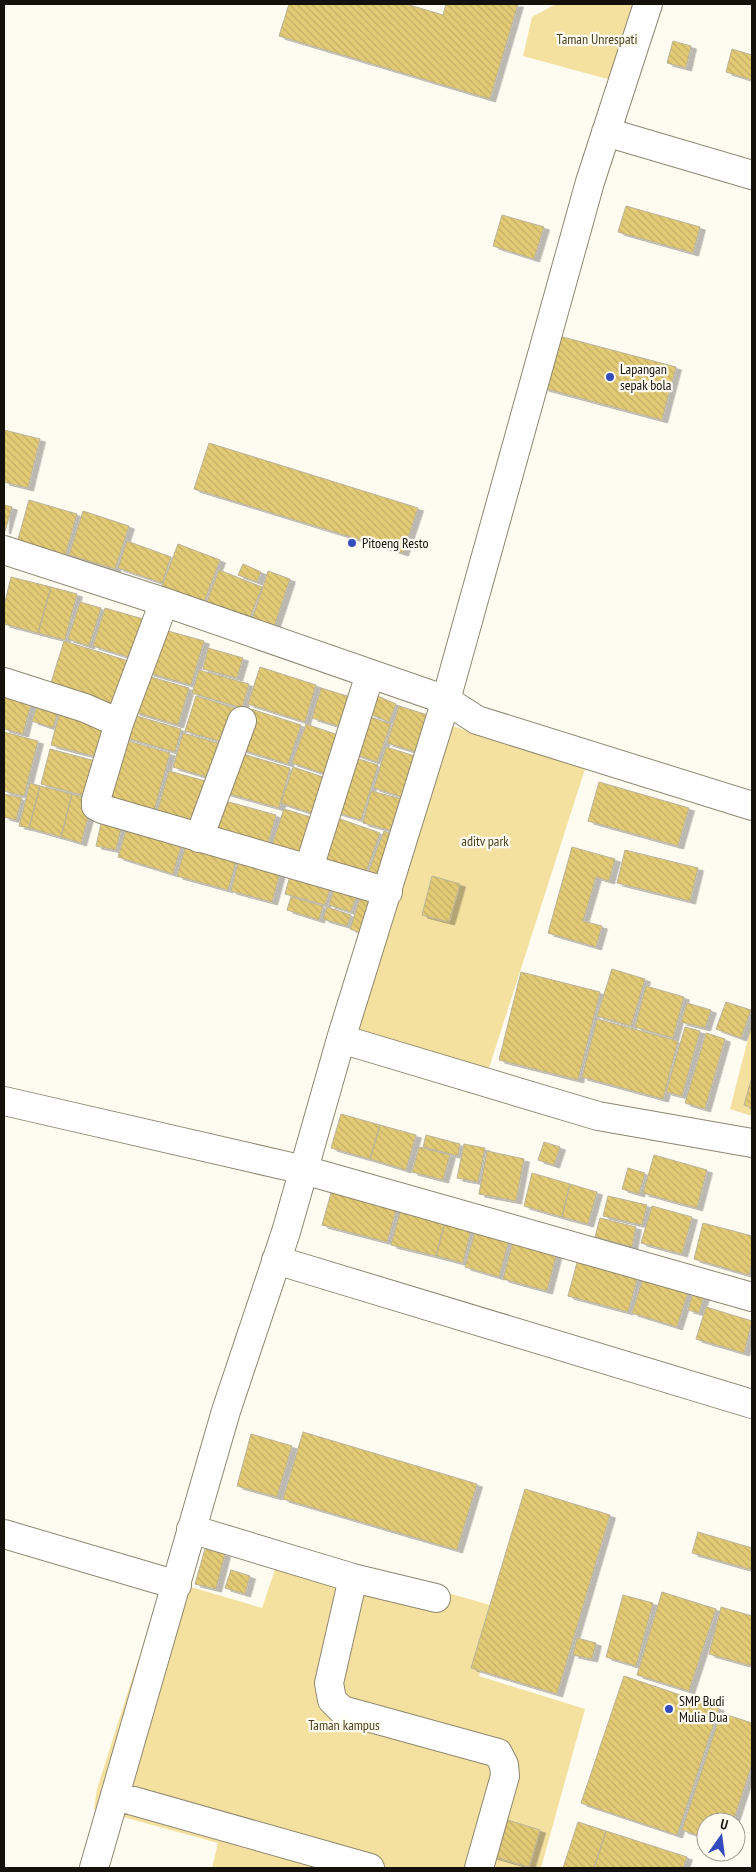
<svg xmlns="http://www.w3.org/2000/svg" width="756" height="1872" font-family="'PT Sans Narrow',sans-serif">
<defs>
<pattern id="building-back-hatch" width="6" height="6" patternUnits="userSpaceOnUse" patternTransform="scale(1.25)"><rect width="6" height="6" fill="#e3cb76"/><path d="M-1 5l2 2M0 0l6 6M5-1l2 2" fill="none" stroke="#c2ad65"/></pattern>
<filter id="shadow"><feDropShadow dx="5.5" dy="3" stdDeviation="0" flood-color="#0004"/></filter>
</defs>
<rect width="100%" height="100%" fill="#fefbf1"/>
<path fill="#f4e19f" d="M 556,4 L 648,4 L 622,83 L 523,56 L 532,17 Z
M 446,724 L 585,769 L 481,1093 L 342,1048 Z
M 752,1023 L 752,1116 L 730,1109 Z
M 283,1546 L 497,1607 L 479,1676 L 585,1709 L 541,1868 L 212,1868 L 218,1843 L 94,1809 L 97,1789 L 164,1579 L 262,1608 Z"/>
<path fill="url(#building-back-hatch)" stroke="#b9b39b" filter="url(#shadow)" d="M 289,4 L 406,4 L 443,15 L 446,4 L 518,4 L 490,99 L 279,36 Z
M 673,41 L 691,46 L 686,68 L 667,63 Z
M 732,49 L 752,55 L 752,80 L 726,72 Z
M 626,206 L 700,227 L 693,253 L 618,232 Z
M 502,215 L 544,227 L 534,259 L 493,246 Z
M 559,336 L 676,367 L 662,420 L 543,388 Z
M 4,430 L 40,439 L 28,488 L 4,482 Z
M 209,443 L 418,508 L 403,553 L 194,489 Z
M 29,500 L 77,514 L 65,556 L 17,543 Z
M 4,505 L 12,507 L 5,531 L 4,531 Z
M 83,511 L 129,526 L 115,569 L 69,555 Z
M 127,541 L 171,557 L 162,583 L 118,568 Z
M 178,544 L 220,560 L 204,602 L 162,586 Z
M 243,564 L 261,572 L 257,582 L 238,575 Z
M 219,570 L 262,587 L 249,620 L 206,604 Z
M 268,571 L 290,579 L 274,627 L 252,620 Z
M 11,577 L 51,587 L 38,633 L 4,624 L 4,606 Z
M 51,587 L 77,594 L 65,640 L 38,633 Z
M 80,602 L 101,608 L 89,646 L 68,639 Z
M 105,608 L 150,621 L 138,660 L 93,646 Z
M 161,629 L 204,641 L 191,685 L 148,673 Z
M 64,641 L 135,663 L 120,711 L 49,689 Z
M 208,648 L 243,658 L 237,678 L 203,669 Z
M 260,667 L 316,685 L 305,722 L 248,704 Z
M 199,670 L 249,684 L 242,708 L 192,693 Z
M 144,675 L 189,688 L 178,725 L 134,712 Z
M 321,688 L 357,699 L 348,729 L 312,718 Z
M 375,695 L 396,704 L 389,722 L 368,713 Z
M 196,696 L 238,709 L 228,744 L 185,731 Z
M 4,697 L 31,704 L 23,734 L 4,729 Z
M 38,703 L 59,708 L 53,728 L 32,721 Z
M 399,706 L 431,716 L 419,753 L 387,743 Z
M 251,709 L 301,725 L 288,764 L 239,749 Z
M 60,711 L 111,725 L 101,758 L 51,745 Z
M 130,714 L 181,729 L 175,752 L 123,737 Z
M 365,715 L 391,724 L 377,762 L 351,753 Z
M 306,724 L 344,737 L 331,776 L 292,763 Z
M 4,732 L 38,741 L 24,796 L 4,791 Z
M 183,733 L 228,746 L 217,780 L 173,767 Z
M 121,739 L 170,753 L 153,815 L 103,801 Z
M 386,747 L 418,757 L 405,798 L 374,788 Z
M 50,749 L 99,762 L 89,797 L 41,784 Z
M 233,751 L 290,768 L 279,808 L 222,792 Z
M 346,755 L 378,765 L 361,820 L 329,810 Z
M 293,767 L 332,780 L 320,816 L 281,803 Z
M 169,771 L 209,782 L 196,830 L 155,819 Z
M 599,782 L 689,808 L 678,846 L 588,821 Z
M 30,783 L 40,786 L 29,828 L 19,826 Z
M 40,786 L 72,794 L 61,837 L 29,828 Z
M 371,791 L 402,799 L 393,831 L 363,823 Z
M 4,794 L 22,798 L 16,820 L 4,817 Z
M 72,794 L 93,800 L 81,843 L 61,837 Z
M 218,799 L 276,815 L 265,854 L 207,837 Z
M 284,809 L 317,819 L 303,864 L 269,854 Z
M 103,814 L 123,820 L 116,850 L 96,846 Z
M 329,815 L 380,833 L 364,877 L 313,859 Z
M 129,820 L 184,836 L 173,874 L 118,857 Z
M 384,831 L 399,837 L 381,884 L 366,878 Z
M 188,837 L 239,851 L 228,890 L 177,876 Z
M 572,847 L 615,859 L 609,881 L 596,877 L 583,921 L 602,926 L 596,947 L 548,933 Z
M 625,850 L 698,868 L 690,901 L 617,883 Z
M 241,851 L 283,862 L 272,902 L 231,891 Z
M 293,865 L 334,876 L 325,905 L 285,894 Z
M 432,876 L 460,884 L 449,922 L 422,915 Z
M 337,878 L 360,886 L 351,912 L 329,905 Z
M 364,886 L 378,890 L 363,934 L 350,929 Z
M 291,897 L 323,906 L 319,920 L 287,910 Z
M 327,907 L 351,915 L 347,926 L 323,919 Z
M 612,969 L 645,979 L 631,1026 L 597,1016 Z
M 521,972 L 600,992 L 578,1080 L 499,1060 Z
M 646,986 L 684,997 L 673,1038 L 635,1027 Z
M 726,1002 L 751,1010 L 741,1038 L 716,1029 Z
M 687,1003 L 711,1010 L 705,1028 L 681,1022 Z
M 597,1019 L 678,1041 L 663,1099 L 582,1077 Z
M 685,1027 L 700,1031 L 682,1096 L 666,1092 Z
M 706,1033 L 725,1039 L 705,1109 L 685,1103 Z
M 752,1077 L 752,1108 L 744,1105 Z
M 341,1114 L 380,1125 L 370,1159 L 331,1148 Z
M 380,1125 L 416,1135 L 406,1170 L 370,1159 Z
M 426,1135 L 460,1144 L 458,1156 L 423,1147 Z
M 544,1142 L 560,1147 L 554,1165 L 538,1160 Z
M 464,1144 L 485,1148 L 478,1182 L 457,1178 Z
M 419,1147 L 450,1155 L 443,1180 L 412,1172 Z
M 487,1151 L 524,1159 L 516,1201 L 479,1194 Z
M 654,1155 L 707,1170 L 697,1208 L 643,1193 Z
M 628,1168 L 645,1173 L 639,1194 L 622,1189 Z
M 532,1173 L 570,1184 L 562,1217 L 524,1206 Z
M 570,1184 L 597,1192 L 588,1224 L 562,1217 Z
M 333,1186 L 398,1204 L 387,1242 L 322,1225 Z
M 608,1196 L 647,1205 L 642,1225 L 603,1216 Z
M 652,1206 L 692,1217 L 682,1254 L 641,1243 Z
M 401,1208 L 446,1218 L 436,1256 L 391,1245 Z
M 446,1218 L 472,1225 L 463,1263 L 436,1256 Z
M 600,1218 L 636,1227 L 632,1247 L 595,1237 Z
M 703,1223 L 752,1236 L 752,1262 L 749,1275 L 694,1259 Z
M 475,1231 L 509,1240 L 499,1277 L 465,1267 Z
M 514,1237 L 558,1249 L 547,1291 L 503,1279 Z
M 578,1259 L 638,1276 L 628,1312 L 568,1296 Z
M 645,1272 L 690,1286 L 677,1327 L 632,1313 Z
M 693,1293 L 704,1296 L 699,1313 L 688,1310 Z
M 706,1307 L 752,1321 L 744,1353 L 696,1339 Z
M 303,1432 L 477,1484 L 457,1550 L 283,1499 Z
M 251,1434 L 292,1446 L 277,1497 L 237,1486 Z
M 525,1489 L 610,1515 L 557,1694 L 471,1668 Z
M 698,1532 L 752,1548 L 752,1570 L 692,1553 Z
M 205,1549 L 225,1554 L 216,1589 L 195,1584 Z
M 231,1570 L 250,1576 L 245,1594 L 225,1588 Z
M 662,1592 L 716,1609 L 689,1691 L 637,1675 Z
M 623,1595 L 653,1603 L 636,1666 L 606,1657 Z
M 721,1607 L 752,1616 L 752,1666 L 709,1654 Z
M 577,1638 L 596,1643 L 592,1659 L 573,1655 Z
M 624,1676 L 719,1708 L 677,1835 L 581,1803 Z
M 721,1713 L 752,1723 L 752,1764 L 733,1822 L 706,1822 L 706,1838 L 682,1830 Z
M 501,1818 L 540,1830 L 529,1867 L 491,1856 Z
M 578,1822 L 606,1831 L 594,1868 L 563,1868 Z
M 606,1831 L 687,1857 L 683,1868 L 594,1868 Z"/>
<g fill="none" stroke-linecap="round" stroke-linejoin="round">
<defs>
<path id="minor" d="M 606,132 L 752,175
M 4,550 L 164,602 L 446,700 L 477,720 L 752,806
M 4,682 L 85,708 L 119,723 L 96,800 L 96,806 L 102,809 L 388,892
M 119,723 L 164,602
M 199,838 L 242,721
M 309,868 L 370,674
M 341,1039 L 598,1116 L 752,1143
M 4,1101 L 304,1170 L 752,1297
M 276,1260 L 752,1404
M 191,1529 L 353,1578 L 436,1598
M 4,1534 L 177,1585
M 353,1578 L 329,1683 L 332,1700 L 342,1710 L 498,1753 L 504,1765 L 505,1776 L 479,1868
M 116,1796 L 370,1868
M 94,1868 L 226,1411 L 286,1232 L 341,1039 L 446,700 L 590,182 L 648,4"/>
</defs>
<use href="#minor" stroke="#8e8771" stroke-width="30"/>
<use href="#minor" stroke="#fff" stroke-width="28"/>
</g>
<g fill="#324cbd" stroke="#fefbf1" stroke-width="2">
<circle cx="610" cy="377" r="5"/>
<circle cx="352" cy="543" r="5"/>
<circle cx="669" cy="1709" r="5"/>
</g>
<g text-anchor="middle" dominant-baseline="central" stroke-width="4.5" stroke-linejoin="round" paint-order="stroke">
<g font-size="14" fill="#4b411d" stroke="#fefbf1">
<text x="597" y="39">Taman Unrespati</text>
<text x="485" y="841">aditv park</text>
<text x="344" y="1725">Taman kampus</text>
</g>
<g font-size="14" fill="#141109" stroke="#fefbf1" text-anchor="start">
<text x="620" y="369">Lapangan<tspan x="620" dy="16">sepak bola</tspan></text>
<text x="362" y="543">Pitoeng Resto</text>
<text x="679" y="1701">SMP Budi<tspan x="679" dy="16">Mulia Dua</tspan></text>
</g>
</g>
<rect width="756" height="1872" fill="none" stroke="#141109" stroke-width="10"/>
<g transform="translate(721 1837) rotate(14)"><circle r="24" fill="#fefbf1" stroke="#a09d94"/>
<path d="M0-4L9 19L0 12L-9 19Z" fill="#324cbd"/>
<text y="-8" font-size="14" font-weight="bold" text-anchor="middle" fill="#141109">U</text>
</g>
</svg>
